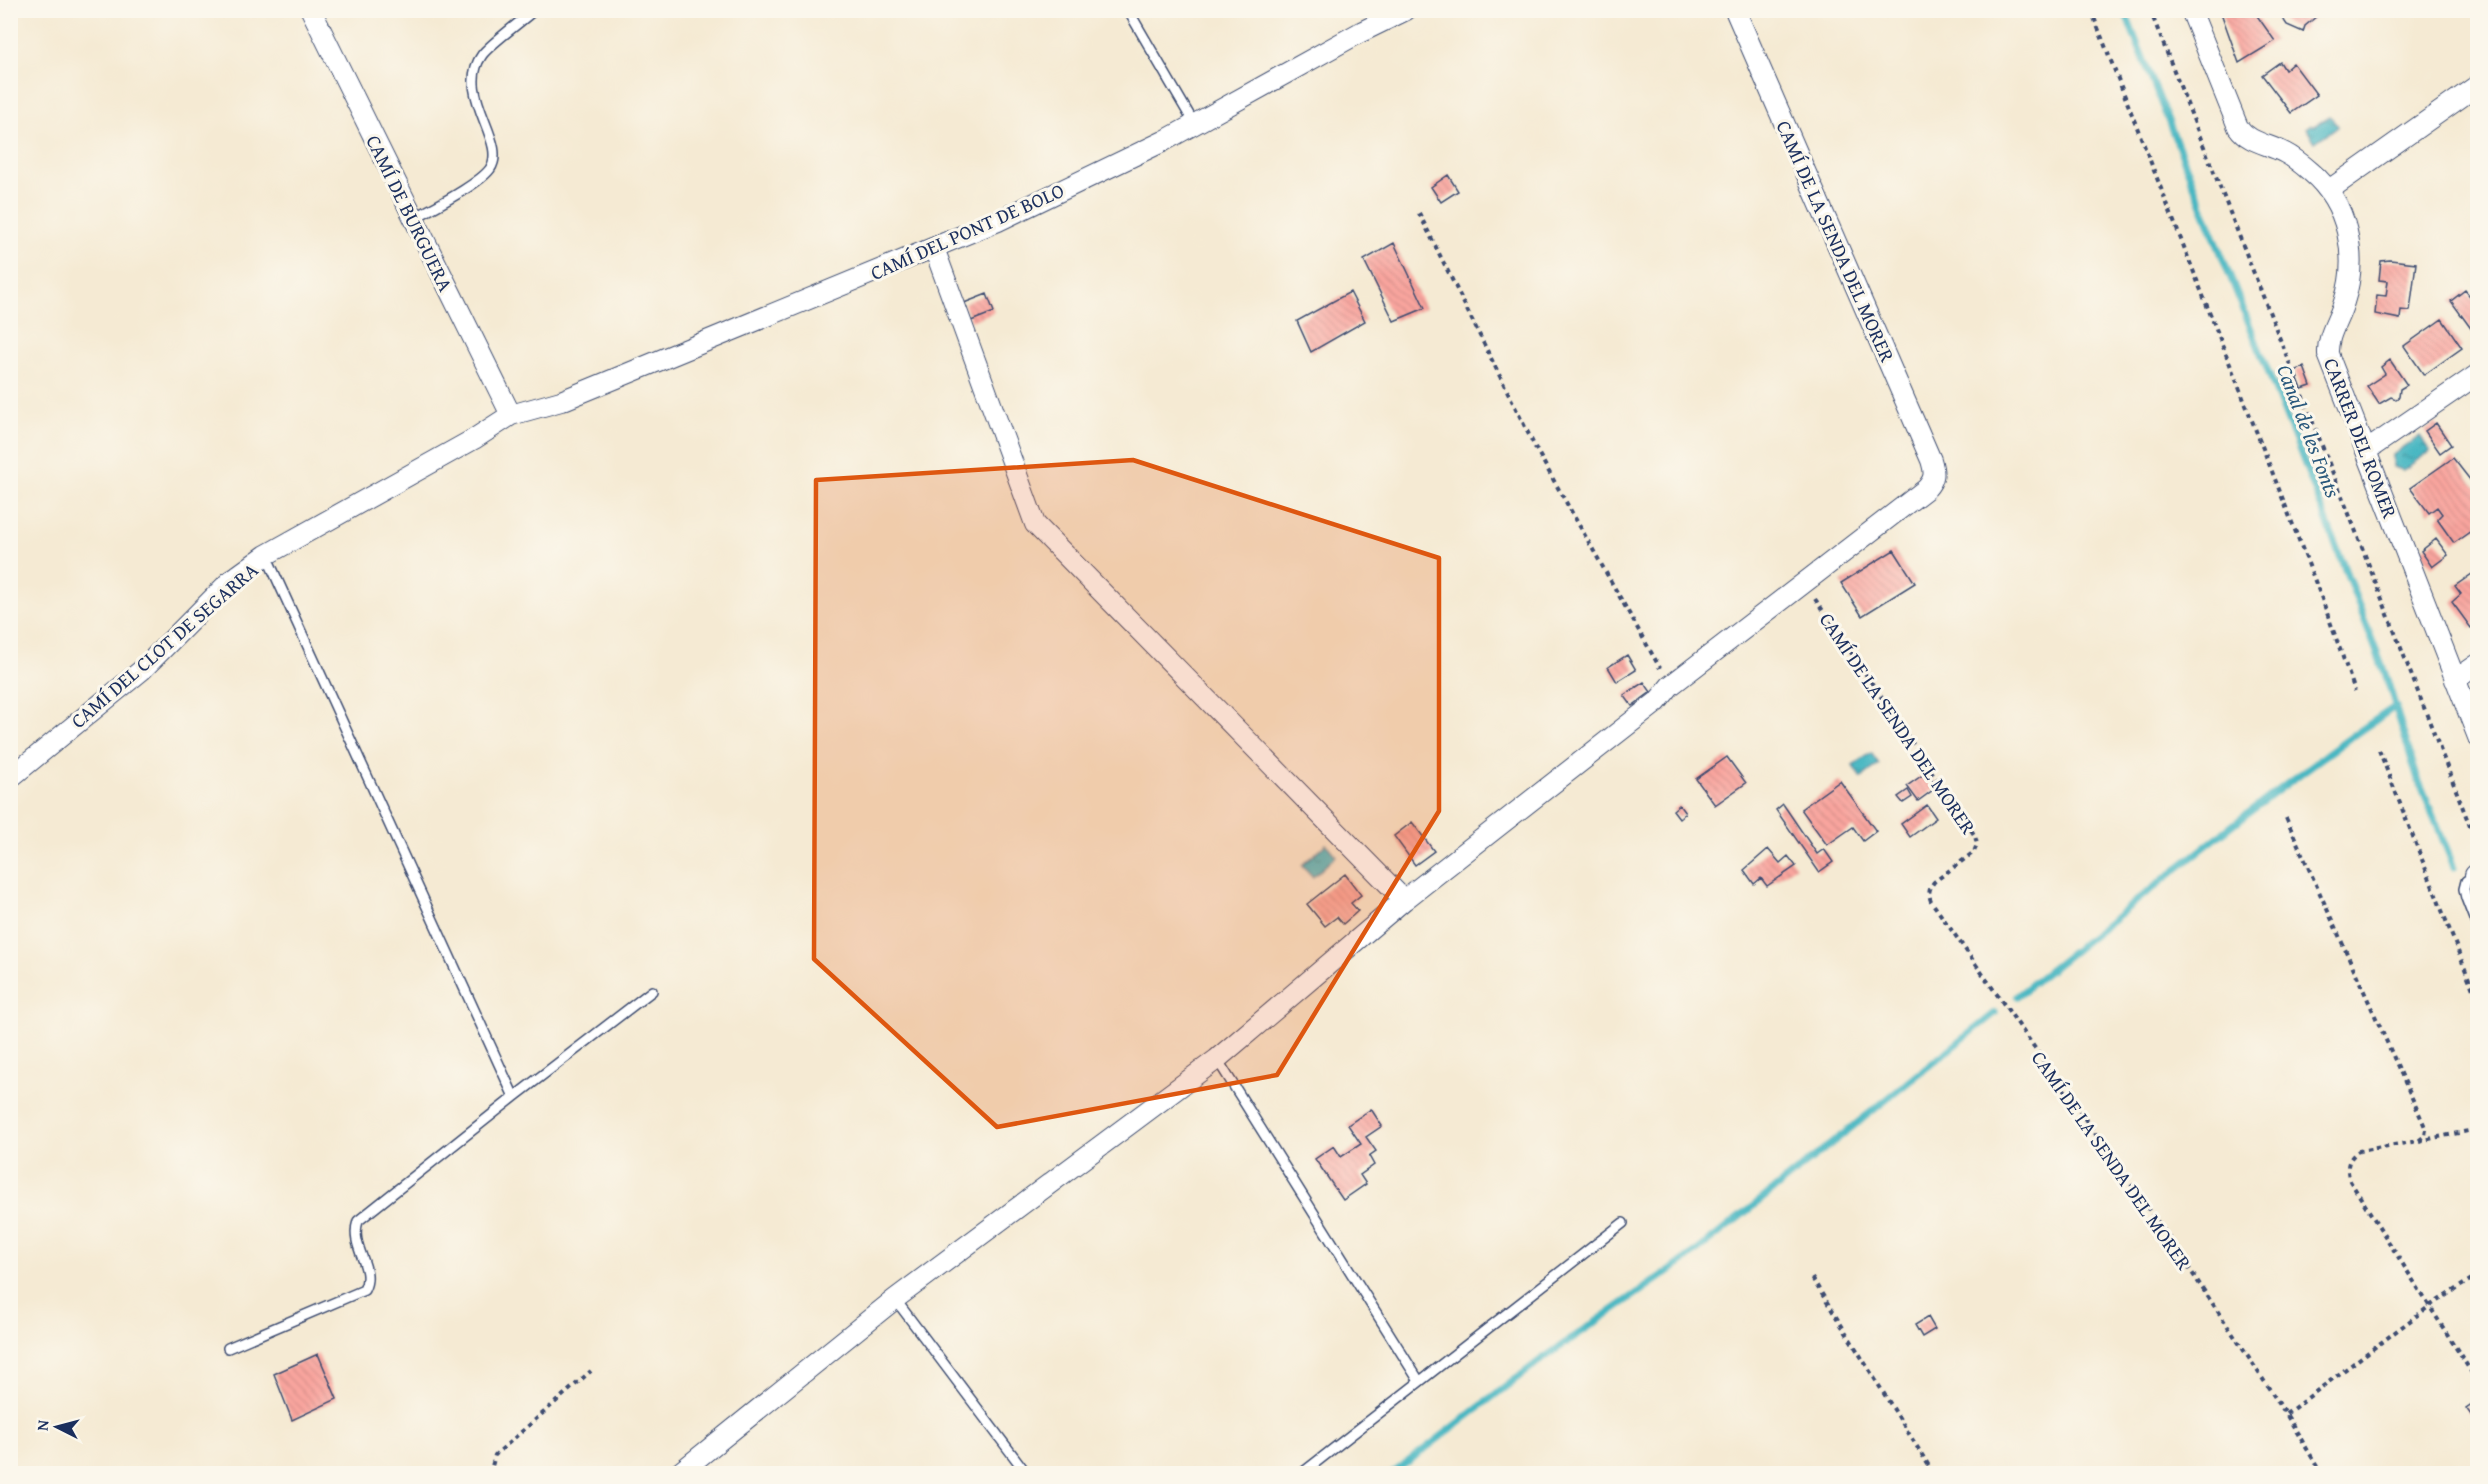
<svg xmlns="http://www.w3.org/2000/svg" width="2488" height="1484" font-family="'Gentium Book Plus',serif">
<defs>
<pattern id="water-ripples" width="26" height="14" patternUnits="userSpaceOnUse" patternTransform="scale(1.5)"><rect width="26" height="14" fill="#49b7c2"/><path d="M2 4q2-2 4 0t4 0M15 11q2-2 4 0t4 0" fill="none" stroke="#3c95a1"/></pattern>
<pattern id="building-back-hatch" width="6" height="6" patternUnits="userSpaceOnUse" patternTransform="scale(1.5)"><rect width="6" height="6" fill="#f9a59e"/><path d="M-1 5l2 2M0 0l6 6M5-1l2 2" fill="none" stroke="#d58e8a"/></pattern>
</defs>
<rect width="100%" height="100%" fill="#fbf7ec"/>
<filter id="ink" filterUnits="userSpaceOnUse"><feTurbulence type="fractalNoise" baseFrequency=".0167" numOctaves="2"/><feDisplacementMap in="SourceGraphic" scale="12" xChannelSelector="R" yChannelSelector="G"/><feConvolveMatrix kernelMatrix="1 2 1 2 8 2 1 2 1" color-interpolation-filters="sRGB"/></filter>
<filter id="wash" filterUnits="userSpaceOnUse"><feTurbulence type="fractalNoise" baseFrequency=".008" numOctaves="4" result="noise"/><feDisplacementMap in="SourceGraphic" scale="24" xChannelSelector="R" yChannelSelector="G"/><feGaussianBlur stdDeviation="1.35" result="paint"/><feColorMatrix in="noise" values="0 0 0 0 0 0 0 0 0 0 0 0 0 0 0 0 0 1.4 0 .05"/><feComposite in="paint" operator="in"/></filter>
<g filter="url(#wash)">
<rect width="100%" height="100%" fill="#f5ead3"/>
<path fill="url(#water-ripples)" stroke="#327390" stroke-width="1.5" d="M 2330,116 L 2338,126 L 2315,142 L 2306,128 L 2310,125 L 2314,126 Z
M 2420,436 L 2430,451 L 2403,470 L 2393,467 L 2393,455 Z
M 1871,753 L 1879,764 L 1861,778 L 1853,766 Z
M 1326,844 L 1336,856 L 1313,877 L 1302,865 Z"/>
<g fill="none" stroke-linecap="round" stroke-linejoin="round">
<path stroke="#49b7c2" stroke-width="7" d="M 2124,10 L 2297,444 L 2387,679 L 2416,774 L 2454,867
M 2017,996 C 2142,898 2264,795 2396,706
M 1392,1474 L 1538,1362 L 1688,1258 L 1995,1013"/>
</g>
<g id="blocks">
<path fill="url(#building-back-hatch)" d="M 2220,10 L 2253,10 L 2275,41 L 2239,63 Z
M 2277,10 L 2312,10 L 2317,16 L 2305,26 L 2303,32 L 2287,25 Z
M 2280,62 L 2285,70 L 2293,63 L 2317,95 L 2291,113 L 2262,75 Z
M 1448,175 L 1458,191 L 1441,202 L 1431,187 Z
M 1394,243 L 1425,308 L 1394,321 L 1364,260 Z
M 2390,260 L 2416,263 L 2410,311 L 2401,310 L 2400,319 L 2375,314 L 2377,295 L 2386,296 L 2388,281 L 2379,280 L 2381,261 Z
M 2465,290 L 2473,300 L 2478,296 L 2478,333 L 2475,334 L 2451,301 Z
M 1350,292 L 1365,321 L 1311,352 L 1297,321 Z
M 987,294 L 994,312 L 971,321 L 964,303 Z
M 2442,319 L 2462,348 L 2424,375 L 2404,346 Z
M 2390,360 L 2407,385 L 2400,389 L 2399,397 L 2396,399 L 2391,397 L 2379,404 L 2367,386 L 2385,374 L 2381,367 Z
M 2304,367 L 2311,386 L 2302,389 L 2295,371 Z
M 2436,423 L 2451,445 L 2440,453 L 2425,431 Z
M 2453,458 L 2478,490 L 2478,526 L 2454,543 L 2437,519 L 2442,514 L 2437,507 L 2429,513 L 2410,488 Z
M 2436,539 L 2448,555 L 2432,567 L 2421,551 Z
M 1894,550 L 1915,583 L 1862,616 L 1841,583 Z
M 2472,574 L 2478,581 L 2478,623 L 2471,628 L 2452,602 L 2461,594 L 2455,586 Z
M 1627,655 L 1636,670 L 1617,682 L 1608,667 Z
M 1644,682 L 1651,692 L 1632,706 L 1624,695 Z
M 1727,757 L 1746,783 L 1715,805 L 1696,779 Z
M 1927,772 L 1937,787 L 1918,801 L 1907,786 Z
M 1840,781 L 1876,831 L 1863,841 L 1853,827 L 1827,845 L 1801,809 Z
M 1908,790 L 1912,797 L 1903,803 L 1898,797 Z
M 1783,804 L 1817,854 L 1824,849 L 1833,862 L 1819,872 L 1776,810 Z
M 1679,805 L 1685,813 L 1679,818 L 1673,810 Z
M 1927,805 L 1936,818 L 1910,837 L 1901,824 Z
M 1412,822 L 1434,851 L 1415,865 L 1394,836 Z
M 1768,849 L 1780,863 L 1788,856 L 1796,866 L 1767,886 L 1761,878 L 1754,884 L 1744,870 Z
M 1345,874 L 1361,895 L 1351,903 L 1358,911 L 1343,924 L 1337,917 L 1325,926 L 1307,904 Z
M 1371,1109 L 1382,1126 L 1366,1137 L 1376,1151 L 1369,1156 L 1374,1165 L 1360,1175 L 1366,1184 L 1343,1200 L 1315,1159 L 1334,1146 L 1341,1157 L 1361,1144 L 1348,1125 Z
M 1928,1317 L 1935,1329 L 1922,1337 L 1915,1325 Z
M 318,1354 L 337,1399 L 292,1420 L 274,1374 Z
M 2478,1400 L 2478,1421 L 2476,1422 L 2466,1408 Z"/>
</g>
</g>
<g filter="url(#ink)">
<use href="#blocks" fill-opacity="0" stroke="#3c4b70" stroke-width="1.5"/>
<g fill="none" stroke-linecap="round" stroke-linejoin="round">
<defs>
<path id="service" d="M 1128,10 L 1195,125
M 413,219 C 432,208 478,185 490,169 C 509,142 454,94 482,55 C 490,44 522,21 534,10
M 2475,875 L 2466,881 L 2464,889 L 2466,898 L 2478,929
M 1217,1059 L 1419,1381
M 514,1097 L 652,991
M 895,1299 L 1027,1474
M 228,1348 L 364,1290 C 376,1267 349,1248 358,1221 L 514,1097 L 266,555
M 1301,1474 L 1623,1223"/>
<path id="minor" d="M 311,10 L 511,415
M 2191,10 L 2238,127 C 2249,143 2269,144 2285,153 C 2295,158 2303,165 2311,172 C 2348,203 2359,257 2344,302 C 2339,320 2327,335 2328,354 L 2478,737
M 2329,190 L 2478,85
M 934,248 L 1035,524 L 1404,900
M 2366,451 L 2478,374
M 2455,680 L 2478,664
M 10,778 L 142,670 L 230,581 L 266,555 L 474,439 L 511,415 L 561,401 L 998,221 L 1164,141 L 1359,33 L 1406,10
M 2475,875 L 2478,875
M 678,1474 L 895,1299 L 1217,1059 L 1404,900 L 1657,702 L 1670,686 L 1926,489 C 1935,479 1935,473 1931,460 L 1735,10"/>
</defs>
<use href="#service" stroke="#3c4b70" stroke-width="12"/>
<use href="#minor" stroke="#3c4b70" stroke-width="22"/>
<path stroke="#3c4b70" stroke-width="4" stroke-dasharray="4.5 4.5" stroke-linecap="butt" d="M 2091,10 L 2322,599 L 2355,691
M 2150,10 L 2351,519 L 2478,847
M 1419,213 L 1536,449 L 1660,668
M 1815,599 L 1975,836 L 1977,844 L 1974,852 L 1934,882 C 1929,889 1928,893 1931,901 L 2167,1235 L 2286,1414 L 2322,1474
M 2379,750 L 2478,1002
M 2286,818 L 2426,1129 L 2425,1136 L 2418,1141 L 2359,1151 C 2347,1159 2346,1167 2350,1181 L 2477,1381
M 2419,1141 L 2478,1129
M 1812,1278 L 1934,1474
M 2286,1414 L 2431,1305 L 2478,1275
M 490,1474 L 495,1455 L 591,1371"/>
<use href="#service" stroke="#fff" stroke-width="9"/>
<use href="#minor" stroke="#fff" stroke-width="20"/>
</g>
</g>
<path fill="#de5710" fill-opacity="0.2" stroke="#de5710" stroke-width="4.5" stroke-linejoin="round" d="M 1133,460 L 1439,558 L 1439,811 L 1277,1075 L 997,1127 L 814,959 L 816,480 Z"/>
<g text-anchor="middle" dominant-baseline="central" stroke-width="6" stroke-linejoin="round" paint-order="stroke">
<g font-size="20" fill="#1b2f5e" stroke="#fbf7ec">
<text transform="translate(410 213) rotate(64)">CAMÍ DE BURGUERA</text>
<text transform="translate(967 231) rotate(-24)">CAMÍ DEL PONT DE BOLO</text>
<text transform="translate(1836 241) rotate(66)">CAMÍ DE LA SENDA DEL MORER</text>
<text transform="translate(2361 438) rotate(69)">CARRER DEL ROMER</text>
<text transform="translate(164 645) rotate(-41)">CAMÍ DEL CLOT DE SEGARRA</text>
<text transform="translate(1898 723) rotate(56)">CAMÍ DE LA SENDA DEL MORER</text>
<text transform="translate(2112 1160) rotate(55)">CAMÍ DE LA SENDA DEL MORER</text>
</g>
<g font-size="21" font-style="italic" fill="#29587c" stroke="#fbf7ec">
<text transform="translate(2309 431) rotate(69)">Canal de les Fonts</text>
</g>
</g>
<rect width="2488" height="1484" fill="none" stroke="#fbf7ec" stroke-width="36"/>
<g transform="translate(57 1427) rotate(276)" stroke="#fbf7ec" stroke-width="4.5" paint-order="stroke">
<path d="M0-4.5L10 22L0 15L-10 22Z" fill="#1b2f5e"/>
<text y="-9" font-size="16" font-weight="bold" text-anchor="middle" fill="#1b2f5e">N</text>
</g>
</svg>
